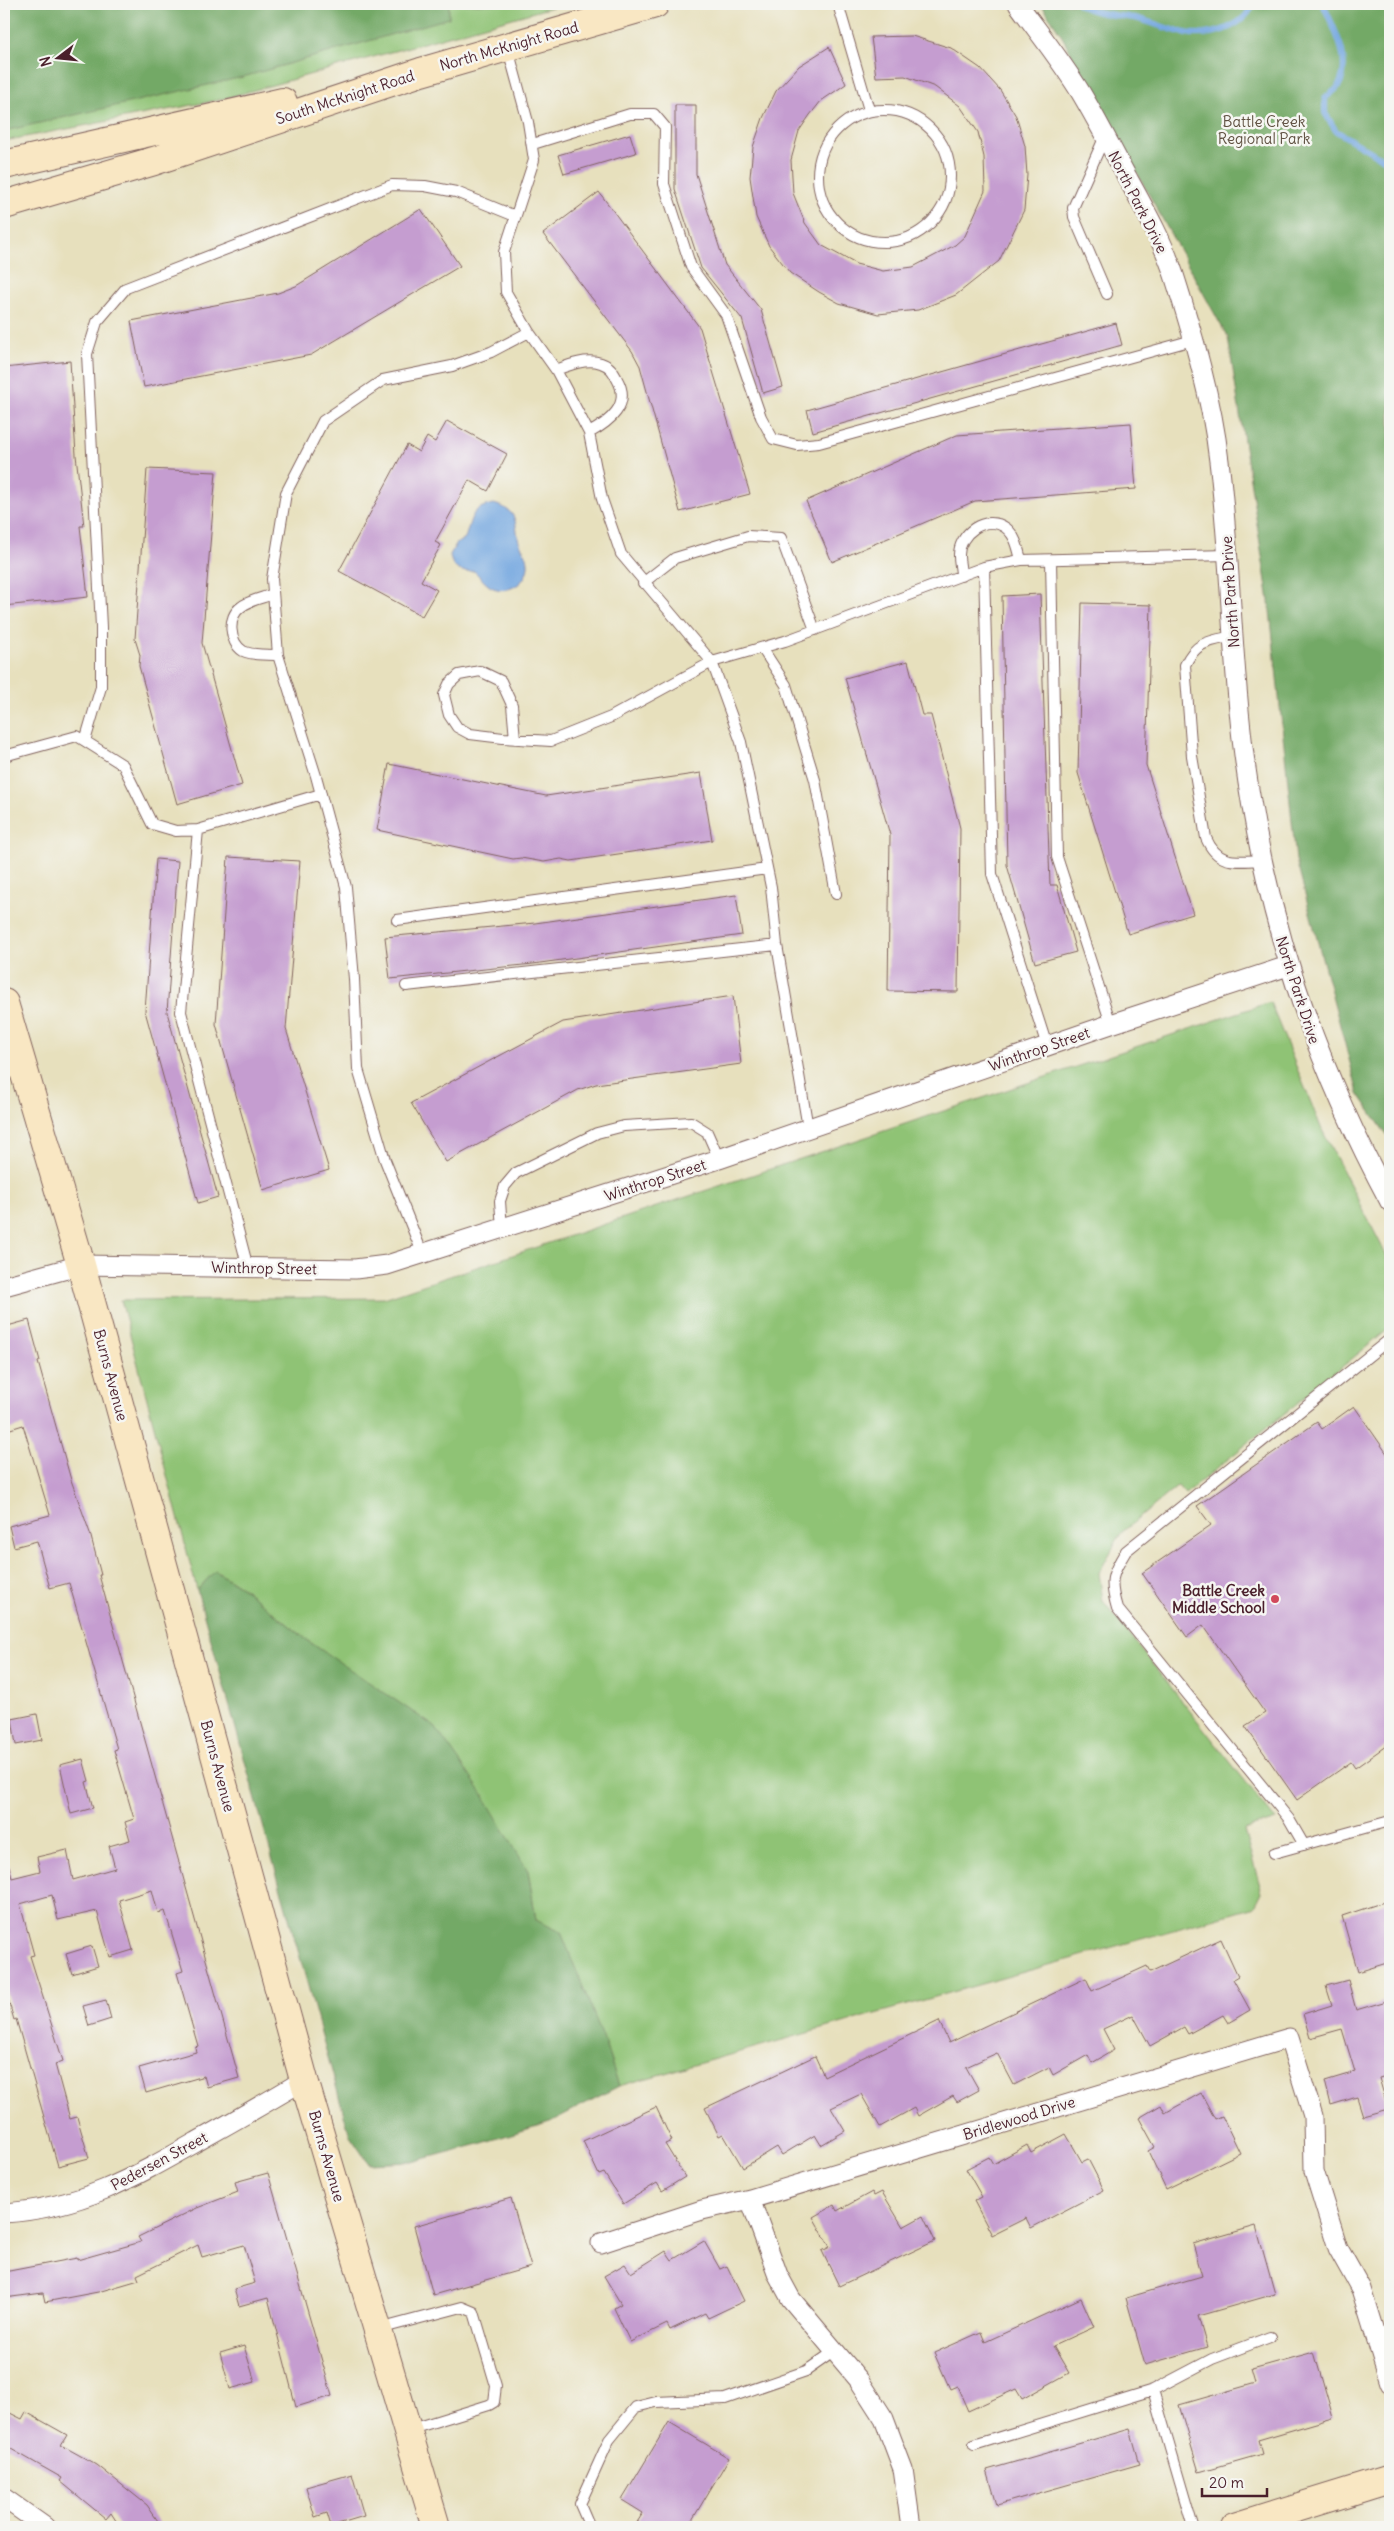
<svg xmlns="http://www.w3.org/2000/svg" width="1394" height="2531" font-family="Delius,sans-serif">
<rect width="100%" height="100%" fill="#f6f6f2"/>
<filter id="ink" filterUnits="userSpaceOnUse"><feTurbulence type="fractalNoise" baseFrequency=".02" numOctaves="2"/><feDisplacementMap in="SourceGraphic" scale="10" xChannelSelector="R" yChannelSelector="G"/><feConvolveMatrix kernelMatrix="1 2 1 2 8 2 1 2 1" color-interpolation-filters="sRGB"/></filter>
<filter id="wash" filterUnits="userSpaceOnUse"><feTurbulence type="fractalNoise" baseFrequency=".0096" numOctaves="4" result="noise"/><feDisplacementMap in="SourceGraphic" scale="20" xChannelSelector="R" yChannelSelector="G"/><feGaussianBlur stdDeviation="1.12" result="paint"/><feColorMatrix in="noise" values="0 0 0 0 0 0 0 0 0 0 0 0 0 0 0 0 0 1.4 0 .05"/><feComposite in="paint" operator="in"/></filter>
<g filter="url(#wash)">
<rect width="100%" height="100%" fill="#e7e0bd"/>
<path fill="#8fc374" stroke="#6c7150" d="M 4,4 L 563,4 L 219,100 L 4,141 Z
M 1270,1002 L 1322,1130 L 1390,1262 L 1390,1328 L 1185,1494 L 1178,1486 L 1121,1533 L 1099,1573 L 1103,1601 L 1276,1820 L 1244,1830 L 1262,1893 L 1255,1907 L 619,2086 L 602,2035 L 536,1920 L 528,1871 L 364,1680 L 311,1643 L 244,1589 L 216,1571 L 197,1590 L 121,1300 L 384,1298 Z"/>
<path fill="#73a966" stroke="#5e6448" d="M 4,4 L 449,4 L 449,18 L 243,77 L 4,131 Z
M 1041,4 L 1387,4 L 1390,7 L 1390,1140 L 1358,1093 L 1296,860 L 1269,601 L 1228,338 L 1060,33 Z
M 215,1571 L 244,1589 L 311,1643 L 435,1727 L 482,1793 L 528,1871 L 536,1920 L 561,1932 L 602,2035 L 619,2086 L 550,2122 L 479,2144 L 412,2162 L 369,2164 L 350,2136 L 197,1590 Z"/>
<path fill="#74a7e0" stroke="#5f6386" d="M 494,504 C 519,511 514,522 519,541 C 522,550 529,556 528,566 C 527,584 507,595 491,587 C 484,583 480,576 474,571 C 461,573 452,570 450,555 L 456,544 L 465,538 C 472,519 469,508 494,504 Z"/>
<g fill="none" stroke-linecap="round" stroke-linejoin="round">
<path stroke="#74a7e0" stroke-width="6" d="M 1079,4 C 1088,13 1122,16 1135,18 C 1153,22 1177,34 1195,34 C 1217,35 1245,25 1253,4
M 1323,4 C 1333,27 1353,60 1339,85 C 1337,90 1330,94 1325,98 L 1325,113 L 1336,131 L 1390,163"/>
</g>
<g id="blocks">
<path fill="#c59dd0" d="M 912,36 L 951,48 L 980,68 L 1000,90 L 1016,116 L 1025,146 L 1027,175 L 1024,210 L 999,261 L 956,295 L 918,310 L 878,314 L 839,303 L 819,292 L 790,273 L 769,246 L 756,217 L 750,177 L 753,147 L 763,118 L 776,91 L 799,66 L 829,47 L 846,84 L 821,101 L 810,115 L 799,131 L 791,160 L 793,193 L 805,223 L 821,245 L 856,264 L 883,271 L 913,267 L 955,245 L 965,236 L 985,191 L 984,157 L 978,132 L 960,106 L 935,87 L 905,76 L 876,77 L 871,37 Z
M 675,105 L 696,105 L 696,174 L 725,265 L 761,310 L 783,387 L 763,393 L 742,319 L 701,268 L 675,189 Z
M 630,134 L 636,153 L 564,174 L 558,155 Z
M 599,192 L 700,328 L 750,494 L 680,512 L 640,366 L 632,351 L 543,234 Z
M 421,209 L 460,266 L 311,355 L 144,387 L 131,321 L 278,293 L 296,286 Z
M 1116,323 L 1122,345 L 813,432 L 807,410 Z
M 70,361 L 76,455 L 84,526 L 80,526 L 88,597 L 4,606 L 4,368 Z
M 447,421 L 507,454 L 488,491 L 469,480 L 435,542 L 441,545 L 421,581 L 437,590 L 422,616 L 339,571 L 407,445 L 419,452 L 427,437 L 435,442 Z
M 1131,423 L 1136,489 L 975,501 L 832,562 L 806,501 L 957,435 Z
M 147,469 L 216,472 L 202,643 L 242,785 L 177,804 L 139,666 L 140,655 L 135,639 Z
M 1040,594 L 1050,885 L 1057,885 L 1076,952 L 1035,963 L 1007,865 L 1002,596 Z
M 1082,603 L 1151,605 L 1146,765 L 1193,914 L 1128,934 L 1078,773 Z
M 908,661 L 922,715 L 931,715 L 960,828 L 958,992 L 888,991 L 890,835 L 845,678 Z
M 389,764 L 546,796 L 701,773 L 712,840 L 571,861 L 561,859 L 544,862 L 521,858 L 513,859 L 377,830 Z
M 228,857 L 300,861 L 286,1029 L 329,1170 L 263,1190 L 216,1024 Z
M 156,859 L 178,861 L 167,1012 L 218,1197 L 198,1203 L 145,1011 Z
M 736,895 L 742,935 L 533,964 L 390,979 L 385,937 L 535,923 Z
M 733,996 L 741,1064 L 596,1084 L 578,1090 L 446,1162 L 411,1103 L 563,1022 Z
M 29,1320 L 40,1361 L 38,1362 L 71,1480 L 90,1533 L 101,1575 L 99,1575 L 239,2078 L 207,2087 L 204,2076 L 146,2093 L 139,2068 L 196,2052 L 195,2047 L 198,2046 L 177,1973 L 183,1971 L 165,1911 L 158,1913 L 152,1890 L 119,1900 L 133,1950 L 110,1957 L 97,1911 L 58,1920 L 52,1895 L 20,1904 L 34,1955 L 30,1956 L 63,2061 L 55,2064 L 70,2119 L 77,2117 L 89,2158 L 58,2166 L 16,2019 L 14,2020 L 4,1985 L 4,1867 L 9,1866 L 12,1878 L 40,1871 L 37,1857 L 67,1850 L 73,1880 L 115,1868 L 109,1846 L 130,1840 L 125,1822 L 134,1819 L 114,1750 L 117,1749 L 69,1583 L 50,1588 L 37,1541 L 14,1547 L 9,1526 L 50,1515 L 23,1425 L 4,1431 L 4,1327 Z
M 1354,1406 L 1390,1458 L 1390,1743 L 1355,1768 L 1351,1762 L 1297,1800 L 1245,1726 L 1265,1713 L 1203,1625 L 1187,1637 L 1142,1573 L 1211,1525 L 1197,1506 L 1317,1422 L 1322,1429 Z
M 37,1714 L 42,1740 L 16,1745 L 12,1719 Z
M 83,1759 L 89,1781 L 86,1782 L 93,1808 L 71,1814 L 60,1765 Z
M 1390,1900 L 1390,1962 L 1358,1972 L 1342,1916 Z
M 1221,1939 L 1238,1976 L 1233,1979 L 1250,2010 L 1228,2023 L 1223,2015 L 1188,2034 L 1184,2027 L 1150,2046 L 1133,2015 L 1103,2029 L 1114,2050 L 1092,2063 L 1088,2055 L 1053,2075 L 1049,2067 L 1014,2085 L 997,2053 L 966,2067 L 979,2090 L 957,2102 L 953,2096 L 918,2116 L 914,2108 L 880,2127 L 861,2094 L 831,2108 L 845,2131 L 821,2145 L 815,2135 L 782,2155 L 777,2147 L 743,2168 L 723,2134 L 719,2136 L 705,2108 L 815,2056 L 824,2076 L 939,2021 L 949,2043 L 1086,1978 L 1092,1991 L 1147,1966 L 1150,1972 Z
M 92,1946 L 98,1966 L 72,1974 L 66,1954 Z
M 1348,1980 L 1356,2010 L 1390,2000 L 1390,2075 L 1379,2078 L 1388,2109 L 1363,2116 L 1357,2097 L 1331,2105 L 1325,2081 L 1355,2072 L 1342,2029 L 1310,2038 L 1303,2014 L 1332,2005 L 1326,1986 Z
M 106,2000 L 111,2019 L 89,2026 L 83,2006 Z
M 1201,2093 L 1215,2119 L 1222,2116 L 1240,2153 L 1166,2189 L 1148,2151 L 1155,2147 L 1139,2118 L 1161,2105 L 1165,2113 Z
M 656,2107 L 672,2141 L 665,2144 L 685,2177 L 662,2191 L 657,2183 L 623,2204 L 604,2173 L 599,2175 L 583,2141 Z
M 1066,2134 L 1082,2162 L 1088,2159 L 1104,2190 L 1031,2228 L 1026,2218 L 992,2235 L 974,2201 L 982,2197 L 966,2169 L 989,2157 L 993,2164 L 1027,2145 L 1031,2153 Z
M 268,2173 L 332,2396 L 296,2407 L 268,2298 L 239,2306 L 234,2289 L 255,2283 L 244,2245 L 202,2257 L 198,2245 L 137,2275 L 139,2280 L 98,2292 L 45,2302 L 43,2293 L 4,2298 L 4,2272 L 77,2258 L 77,2260 L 141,2242 L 138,2237 L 197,2208 L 238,2192 L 235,2182 Z
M 872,2192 L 874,2196 L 882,2192 L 903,2227 L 923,2216 L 935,2241 L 839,2286 L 822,2251 L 830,2247 L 813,2217 L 834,2205 L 837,2211 Z
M 511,2198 L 531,2267 L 433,2295 L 414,2226 Z
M 1256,2226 L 1275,2294 L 1198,2316 L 1207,2347 L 1145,2365 L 1126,2298 L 1202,2276 L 1193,2244 Z
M 704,2241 L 720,2269 L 727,2266 L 744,2301 L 708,2318 L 705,2313 L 670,2330 L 667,2324 L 630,2342 L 614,2308 L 621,2304 L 604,2276 L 625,2264 L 631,2273 L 666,2251 L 672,2260 Z
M 1081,2298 L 1094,2327 L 1053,2346 L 1069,2373 L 1022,2399 L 1016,2389 L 968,2411 L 957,2386 L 950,2389 L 934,2353 L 981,2332 L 985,2342 Z
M 244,2346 L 255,2382 L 230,2389 L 220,2353 Z
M 1314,2352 L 1333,2418 L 1258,2440 L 1262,2454 L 1199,2472 L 1179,2405 L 1256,2383 L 1252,2369 Z
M 4,2410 L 22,2419 L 26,2412 L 67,2435 L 61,2445 L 97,2465 L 147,2505 L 162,2527 L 120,2527 L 111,2513 L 106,2519 L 60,2481 L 62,2478 L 4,2445 Z
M 669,2422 L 729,2458 L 688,2527 L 634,2527 L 643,2513 L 622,2500 Z
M 1130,2429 L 1140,2464 L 997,2505 L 987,2470 Z
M 352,2474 L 364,2516 L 331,2526 L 327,2513 L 315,2517 L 306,2487 Z"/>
</g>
</g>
<g filter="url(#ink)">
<use href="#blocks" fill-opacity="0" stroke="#81635e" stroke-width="1"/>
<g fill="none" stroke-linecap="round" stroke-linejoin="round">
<defs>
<path id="lane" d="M 838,4 L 869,110
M 508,49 L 528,122 L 534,160 L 504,252 L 506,292 L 529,332 L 556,370 L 589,433 L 602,499 L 621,554 L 712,662 L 741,742 L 771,887 L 777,945 L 808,1128
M818 176a66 66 0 1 1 132 0a66 66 0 1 1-132 0Z
M 1105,136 L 1073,208 L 1074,217 L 1107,294
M 533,144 L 630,114 L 654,114 L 665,127 L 664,184 L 691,267 L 726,315 L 761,417 L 773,439 L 797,445 L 819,443 L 1193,340
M 556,370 C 569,365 586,358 601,363 C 610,366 613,371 617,379 C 632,405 609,422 589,433
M 1051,560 L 1057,857 L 1111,1024
M 984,567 L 992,874 L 1047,1046
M 961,576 C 961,569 959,562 959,556 C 958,534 986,513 1006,528 C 1016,536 1018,548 1021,560
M 643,583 L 675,558 L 748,536 L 781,538 L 815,630
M 273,594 C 263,598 249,600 241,607 C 227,617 229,642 243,651 C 253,656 267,654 278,655
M 1234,636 C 1210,641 1196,641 1185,665 L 1192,756 L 1206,838 C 1218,866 1236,861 1262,860
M 762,648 L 786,685 L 815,780 L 836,894
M 515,739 L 512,705 L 501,681 L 480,671 L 459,675 L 449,684 L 444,695 L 449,715 L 457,727 L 470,734 L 503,738 L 551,741 L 611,717 L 712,662 L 785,641 L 984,567 L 1021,560 L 1228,555
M 85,741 L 101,687 L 101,627 L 87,354 L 97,322 L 126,288 L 392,185 L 425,186 L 456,192 L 515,216
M 4,756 L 77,736 L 123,765 L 152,824 L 176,831 L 198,830 L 321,794
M 198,830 L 181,1012 L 248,1268
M 397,920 L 767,869
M 406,986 L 777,945
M 502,1229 L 500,1201 L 505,1186 L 516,1173 L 597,1133 L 624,1126 L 691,1122 L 707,1132 L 719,1159
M 423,1255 L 385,1160 L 358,1069 L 354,979 L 346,887 L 316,776 L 278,655 L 272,579 L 286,493 L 323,421 L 383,380 L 452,366 L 491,352 L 529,332
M 1304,1845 L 1289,1819 L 1117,1608 C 1109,1581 1111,1575 1126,1551 L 1390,1339
M 1274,1853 L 1390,1821
M 379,2329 L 462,2307 L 474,2312 L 496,2386 L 494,2402 L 489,2405 L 408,2430
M 1153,2390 L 1212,2359 L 1270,2337
M 974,2445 L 1153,2390 L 1193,2527
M 590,2527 L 580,2504 L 609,2440 L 636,2407 L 656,2402 L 725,2399 L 806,2371 L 836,2350"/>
<path id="street" d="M 1018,4 C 1039,33 1062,62 1081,93 C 1097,120 1112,149 1127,177 C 1144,208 1163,241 1174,275 C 1193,335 1212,399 1219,461 C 1231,559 1231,658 1244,755 C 1266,919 1312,1057 1390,1202
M 4,1286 L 81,1265 L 355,1269 L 387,1265 L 719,1159 L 1111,1024 L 1288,966
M 750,2199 L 778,2275 L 791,2299 L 859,2380 L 884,2419 L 903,2469 L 911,2527
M 4,2213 C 81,2208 133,2178 198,2141 C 234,2121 269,2101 304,2080
M 601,2243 L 702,2210 L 750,2199 L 1289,2038 L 1313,2116 L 1314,2171 L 1338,2248 L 1361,2289 L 1390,2383
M 4,2498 L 45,2527"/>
<path id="secondary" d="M 4,165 L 283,102
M 4,205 L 154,161 L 421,72 L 655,4
M 4,1003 L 81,1265 L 304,2080 L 436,2527
M 1235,2527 L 1390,2479"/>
</defs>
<use href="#lane" stroke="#81635e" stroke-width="12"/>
<use href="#street" stroke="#81635e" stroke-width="21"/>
<use href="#secondary" stroke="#81635e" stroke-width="30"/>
<use href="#lane" stroke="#fff" stroke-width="10"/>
<use href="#street" stroke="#fff" stroke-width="19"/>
<use href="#secondary" stroke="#f9e7c3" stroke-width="28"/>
</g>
</g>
<circle fill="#d1495b" stroke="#f6f6f2" stroke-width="2" cx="1275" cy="1599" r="5"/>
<g text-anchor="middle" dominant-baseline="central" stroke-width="5" stroke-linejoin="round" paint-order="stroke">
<g font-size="15" fill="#4a1f2b" stroke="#f6f6f2">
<text transform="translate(509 46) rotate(-16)">North McKnight Road</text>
<text transform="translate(345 97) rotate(-18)">South McKnight Road</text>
<text transform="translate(1138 202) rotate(63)">North Park Drive</text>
<text transform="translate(1230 592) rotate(-94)">North Park Drive</text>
<text transform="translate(1298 990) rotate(72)">North Park Drive</text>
<text transform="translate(1039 1049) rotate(-19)">Winthrop Street</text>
<text transform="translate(655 1180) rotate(-18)">Winthrop Street</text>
<text transform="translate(264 1268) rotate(1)">Winthrop Street</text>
<text transform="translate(111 1375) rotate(75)">Burns Avenue</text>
<text transform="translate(218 1766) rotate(75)">Burns Avenue</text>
<text transform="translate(1019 2118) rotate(-17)">Bridlewood Drive</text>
<text transform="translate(327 2156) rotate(74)">Burns Avenue</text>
<text transform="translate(159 2161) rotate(-28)">Pedersen Street</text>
</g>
<g font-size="15" fill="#5f5041" stroke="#f6f6f2">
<text x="1264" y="121">Battle Creek<tspan x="1264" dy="17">Regional Park</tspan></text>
</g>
<g font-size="15" font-weight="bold" fill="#4a1f2b" stroke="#f6f6f2" text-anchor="end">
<text x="1265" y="1590">Battle Creek<tspan x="1265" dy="17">Middle School</tspan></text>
</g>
</g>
<rect width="1394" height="2531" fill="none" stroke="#f6f6f2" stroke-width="20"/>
<g transform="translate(58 58) rotate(254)" stroke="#f6f6f2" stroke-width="4" paint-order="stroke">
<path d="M0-4L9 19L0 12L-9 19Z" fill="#4a1f2b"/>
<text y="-8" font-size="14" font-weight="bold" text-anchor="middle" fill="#4a1f2b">N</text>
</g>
<path d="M1202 2488v8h65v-8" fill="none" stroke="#4a1f2b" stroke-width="2.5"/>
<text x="1209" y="2488" font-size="15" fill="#4a1f2b" stroke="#f6f6f2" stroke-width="4" paint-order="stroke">20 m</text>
</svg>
